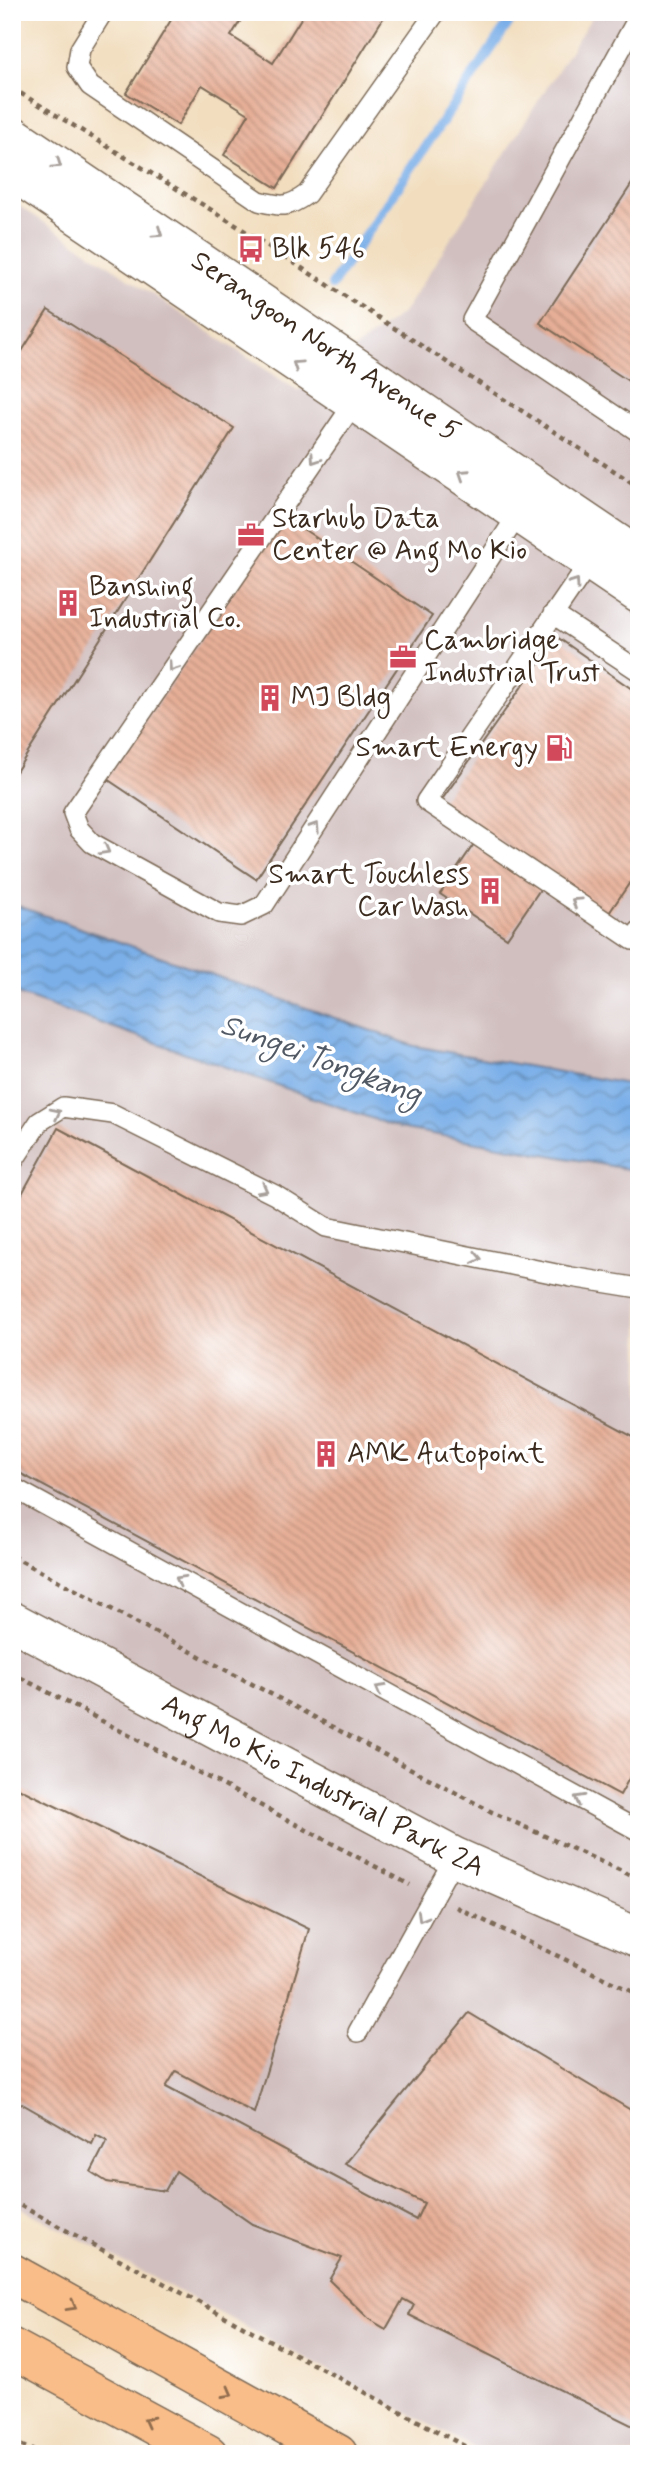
<svg xmlns="http://www.w3.org/2000/svg" width="651" height="2466" font-family="Mynerve,sans-serif">
<defs>
<pattern id="water-waves" width="16" height="10" patternUnits="userSpaceOnUse" patternTransform="scale(1.75)"><rect width="16" height="10" fill="#7aafe8"/><path d="M0 5q4-4 8 0t8 0" fill="none" stroke="#658fbb"/></pattern>
<pattern id="building-back-hatch" width="6" height="6" patternUnits="userSpaceOnUse" patternTransform="scale(1.75)"><rect width="6" height="6" fill="#e7af97"/><path d="M-1 5l2 2M0 0l6 6M5-1l2 2" fill="none" stroke="#bc8f7b"/></pattern>
</defs>
<rect width="100%" height="100%" fill="#fff"/>
<filter id="ink" filterUnits="userSpaceOnUse"><feTurbulence type="fractalNoise" baseFrequency=".0143" numOctaves="2"/><feDisplacementMap in="SourceGraphic" scale="14" xChannelSelector="R" yChannelSelector="G"/><feConvolveMatrix kernelMatrix="1 2 1 2 8 2 1 2 1" color-interpolation-filters="sRGB"/></filter>
<filter id="wash" filterUnits="userSpaceOnUse"><feTurbulence type="fractalNoise" baseFrequency=".00686" numOctaves="4" result="noise"/><feDisplacementMap in="SourceGraphic" scale="28" xChannelSelector="R" yChannelSelector="G"/><feGaussianBlur stdDeviation="1.57" result="paint"/><feColorMatrix in="noise" values="0 0 0 0 0 0 0 0 0 0 0 0 0 0 0 0 0 1.4 0 .05"/><feComposite in="paint" operator="in"/></filter>
<g filter="url(#wash)">
<rect width="100%" height="100%" fill="#f2debf"/>
<path fill="#d1bfbf" d="M 595,12 L 639,12 L 639,2454 L 485,2454 L 12,2203 L 12,201 L 298,391 L 404,312 Z"/>
<path fill="url(#water-waves)" stroke="#5a6c83" stroke-width="2" d="M 12,904 L 414,1046 L 639,1086 L 639,1171 L 399,1128 L 12,992 Z"/>
<g fill="none" stroke-linecap="round" stroke-linejoin="round">
<path stroke="#7aafe8" stroke-width="10" d="M 332,285 L 516,12"/>
</g>
<g id="blocks">
<path fill="url(#building-back-hatch)" d="M 176,12 L 246,12 L 231,36 L 273,63 L 305,12 L 387,12 L 277,188 L 224,155 L 249,114 L 202,85 L 178,125 L 126,93 Z
M 639,173 L 639,388 L 540,323 Z
M 48,310 L 234,428 L 12,778 L 12,367 Z
M 284,516 L 432,616 L 256,879 L 107,779 Z
M 557,637 L 639,694 L 639,869 L 607,916 L 441,801 Z
M 474,844 L 541,888 L 507,938 L 440,894 Z
M 58,1128 L 639,1440 L 639,1760 L 620,1795 L 12,1469 L 12,1212 Z
M 12,1785 L 309,1929 L 254,2113 L 176,2071 L 166,2087 L 416,2220 L 424,2203 L 345,2164 L 469,2013 L 639,2115 L 639,2429 L 409,2315 L 414,2305 L 403,2299 L 386,2329 L 369,2319 L 329,2280 L 342,2258 L 252,2224 L 176,2171 L 165,2191 L 107,2182 L 91,2172 L 107,2141 L 96,2135 L 92,2144 L 12,2098 Z"/>
</g>
</g>
<g filter="url(#ink)">
<use href="#blocks" fill-opacity="0" stroke="#7b6956" stroke-width="2"/>
<g fill="none" stroke-linecap="round" stroke-linejoin="round">
<defs>
<path id="service" d="M 103,12 L 80,49 L 77,67 L 90,86 L 259,201 C 282,207 288,208 307,194 L 436,12
M 639,16 L 472,320 L 639,432
M 359,396 L 73,813 L 79,829 L 92,843 L 219,913 L 241,916 L 264,905 L 523,507
M 591,560 L 426,801 L 633,940 L 639,931
M 553,614 L 639,671
M 12,1163 L 39,1122 L 63,1107 L 113,1114 L 275,1195 L 326,1227 L 571,1277 L 639,1288
M 12,1487 L 639,1831
M 358,2032 L 455,1857"/>
<g id="minor">
<path id="s1" d="M 12,1621 L 455,1857 L 639,1938"/>
</g>
<g id="tertiary">
<path id="s2" d="M 12,135 L 639,558"/>
<path d="M 12,171 L 639,594"/>
</g>
<path id="primary" d="M 12,2273 L 338,2454
M 12,2348 L 208,2454"/>
</defs>
<use href="#service" stroke="#7b6956" stroke-width="22"/>
<use href="#minor" stroke="#7b6956" stroke-width="41"/>
<use href="#tertiary" stroke="#7b6956" stroke-width="41"/>
<use href="#primary" stroke="#7b6956" stroke-width="41"/>
<path stroke="#7b6956" stroke-width="4.5" stroke-dasharray="5 5" stroke-linecap="butt" d="M 12,88 L 231,222 L 639,487
M 12,1556 L 492,1812 L 639,1879
M 12,1673 L 410,1885
M 456,1907 L 639,1995
M 12,2201 L 479,2454
M 12,2442 L 42,2454"/>
<use href="#service" stroke="#fff" stroke-width="19"/>
<use href="#minor" stroke="#fff" stroke-width="38"/>
<use href="#tertiary" stroke="#fff" stroke-width="38"/>
<use href="#primary" stroke="#f9bd89" stroke-width="38"/>
</g>
<defs><path id="oneway-chevron" d="M-2-3.5L2.5 0L-2 3.5" fill="none" stroke-width="1.6" stroke-linecap="round" stroke-linejoin="round" transform="scale(1.75)"/></defs>
<g stroke="#a79f9a">
<use href="#oneway-chevron" transform="translate(57 164) rotate(34)"/>
<use href="#oneway-chevron" transform="translate(158 233) rotate(34)"/>
<use href="#oneway-chevron" transform="translate(297 365) rotate(-146)"/>
<use href="#oneway-chevron" transform="translate(315 459) rotate(124)"/>
<use href="#oneway-chevron" transform="translate(463 474) rotate(-147)"/>
<use href="#oneway-chevron" transform="translate(575 583) rotate(-55)"/>
<use href="#oneway-chevron" transform="translate(173 667) rotate(124)"/>
<use href="#oneway-chevron" transform="translate(315 827) rotate(-57)"/>
<use href="#oneway-chevron" transform="translate(105 850) rotate(29)"/>
<use href="#oneway-chevron" transform="translate(576 902) rotate(-146)"/>
<use href="#oneway-chevron" transform="translate(56 1113) rotate(-27)"/>
<use href="#oneway-chevron" transform="translate(263 1189) rotate(28)"/>
<use href="#oneway-chevron" transform="translate(477 1258) rotate(12)"/>
<use href="#oneway-chevron" transform="translate(180 1580) rotate(-151)"/>
<use href="#oneway-chevron" transform="translate(380 1689) rotate(-151)"/>
<use href="#oneway-chevron" transform="translate(579 1799) rotate(-151)"/>
<use href="#oneway-chevron" transform="translate(422 1917) rotate(120)"/>
</g>
<g stroke="#906c4e">
<use href="#oneway-chevron" transform="translate(72 2306) rotate(29)"/>
<use href="#oneway-chevron" transform="translate(228 2393) rotate(29)"/>
<use href="#oneway-chevron" transform="translate(148 2421) rotate(-152)"/>
</g>
</g>
<defs>
<symbol id="bus-bare" viewBox="-9 -9 18 18"><path d="M-5-6H5V4H4V6H2V4H-2V6H-4V4H-5ZM-3.5-4V0h7V-4ZM-3.5 1.2v1.5H-2V1.2ZM2 1.2v1.5H3.5V1.2Z" fill="#d1495b" stroke="#fff" stroke-width="2.5" paint-order="stroke"/></symbol>
<symbol id="office-bare" viewBox="-9 -9 18 18"><path d="M-6-3h4V-5.5h4V-3h4V5H-6ZM-1-4.5V-3h2v-1.5ZM-6 0V1H6V0Z" fill="#d1495b" stroke="#fff" stroke-width="2.5" paint-order="stroke"/></symbol>
<symbol id="building-bare" viewBox="-9 -9 18 18"><path d="M-4-6H4V6H1V3H-1V6H-4ZM-2.5-4.3h1.7v1.8h-1.7ZM.8-4.3h1.7v1.8H.8ZM-2.5-1h1.7V.8h-1.7ZM.8-1h1.7V.8H.8Z" fill="#d1495b" stroke="#fff" stroke-width="2.5" paint-order="stroke"/></symbol>
<symbol id="fuel-bare" viewBox="-9 -9 18 18"><path d="M-5.5-6h7V0h2V4h1.3V-2.5L3-4.5l.8-.8L6-3V5H2.5V1h-1V6h-7ZM-4.2-4.7v3.2H.2V-4.7Z" fill="#d1495b" stroke="#fff" stroke-width="2.5" paint-order="stroke"/></symbol>
</defs>
<g fill-rule="evenodd">
<use href="#bus-bare" x="232" y="230" width="38" height="38"/>
<use href="#office-bare" x="232" y="516" width="38" height="38"/>
<use href="#building-bare" x="49" y="584" width="38" height="38"/>
<use href="#office-bare" x="384" y="638" width="38" height="38"/>
<use href="#building-bare" x="251" y="679" width="38" height="38"/>
<use href="#fuel-bare" x="540" y="729" width="38" height="38"/>
<use href="#building-bare" x="471" y="872" width="38" height="38"/>
<use href="#building-bare" x="307" y="1435" width="38" height="38"/>
</g>
<g text-anchor="middle" dominant-baseline="central" stroke-width="7" stroke-linejoin="round" paint-order="stroke">
<g font-size="28" fill="#3b2a1e" stroke="#fff" text-anchor="start">
<text x="272" y="249">Blk 546</text>
<text x="272" y="519">Starhub Data<tspan x="272" dy="32">Center @ Ang Mo Kio</tspan></text>
<text x="89" y="587">Banshing<tspan x="89" dy="32">Industrial Co.</tspan></text>
<text x="424" y="641">Cambridge<tspan x="424" dy="32">Industrial Trust</tspan></text>
<text x="291" y="698">MJ Bldg</text>
<text x="538" y="748" text-anchor="end">Smart Energy</text>
<text x="469" y="875" text-anchor="end">Smart Touchless<tspan x="469" dy="32">Car Wash</tspan></text>
<text x="347" y="1454">AMK Autopoint</text>
</g>
<g font-size="28" fill="#3b2a1e" stroke="#fff">
<text stroke="none"><textPath href="#s2" startOffset="378">Serangoon North Avenue 5</textPath></text>
<text stroke="none"><textPath href="#s1" startOffset="352">Ang Mo Kio Industrial Park 2A</textPath></text>
</g>
<g font-size="30" font-style="italic" fill="#515965" stroke="#fff">
<text transform="translate(321 1060) rotate(20)">Sungei Tongkang</text>
</g>
</g>
<rect width="651" height="2466" fill="none" stroke="#fff" stroke-width="42"/>
</svg>
